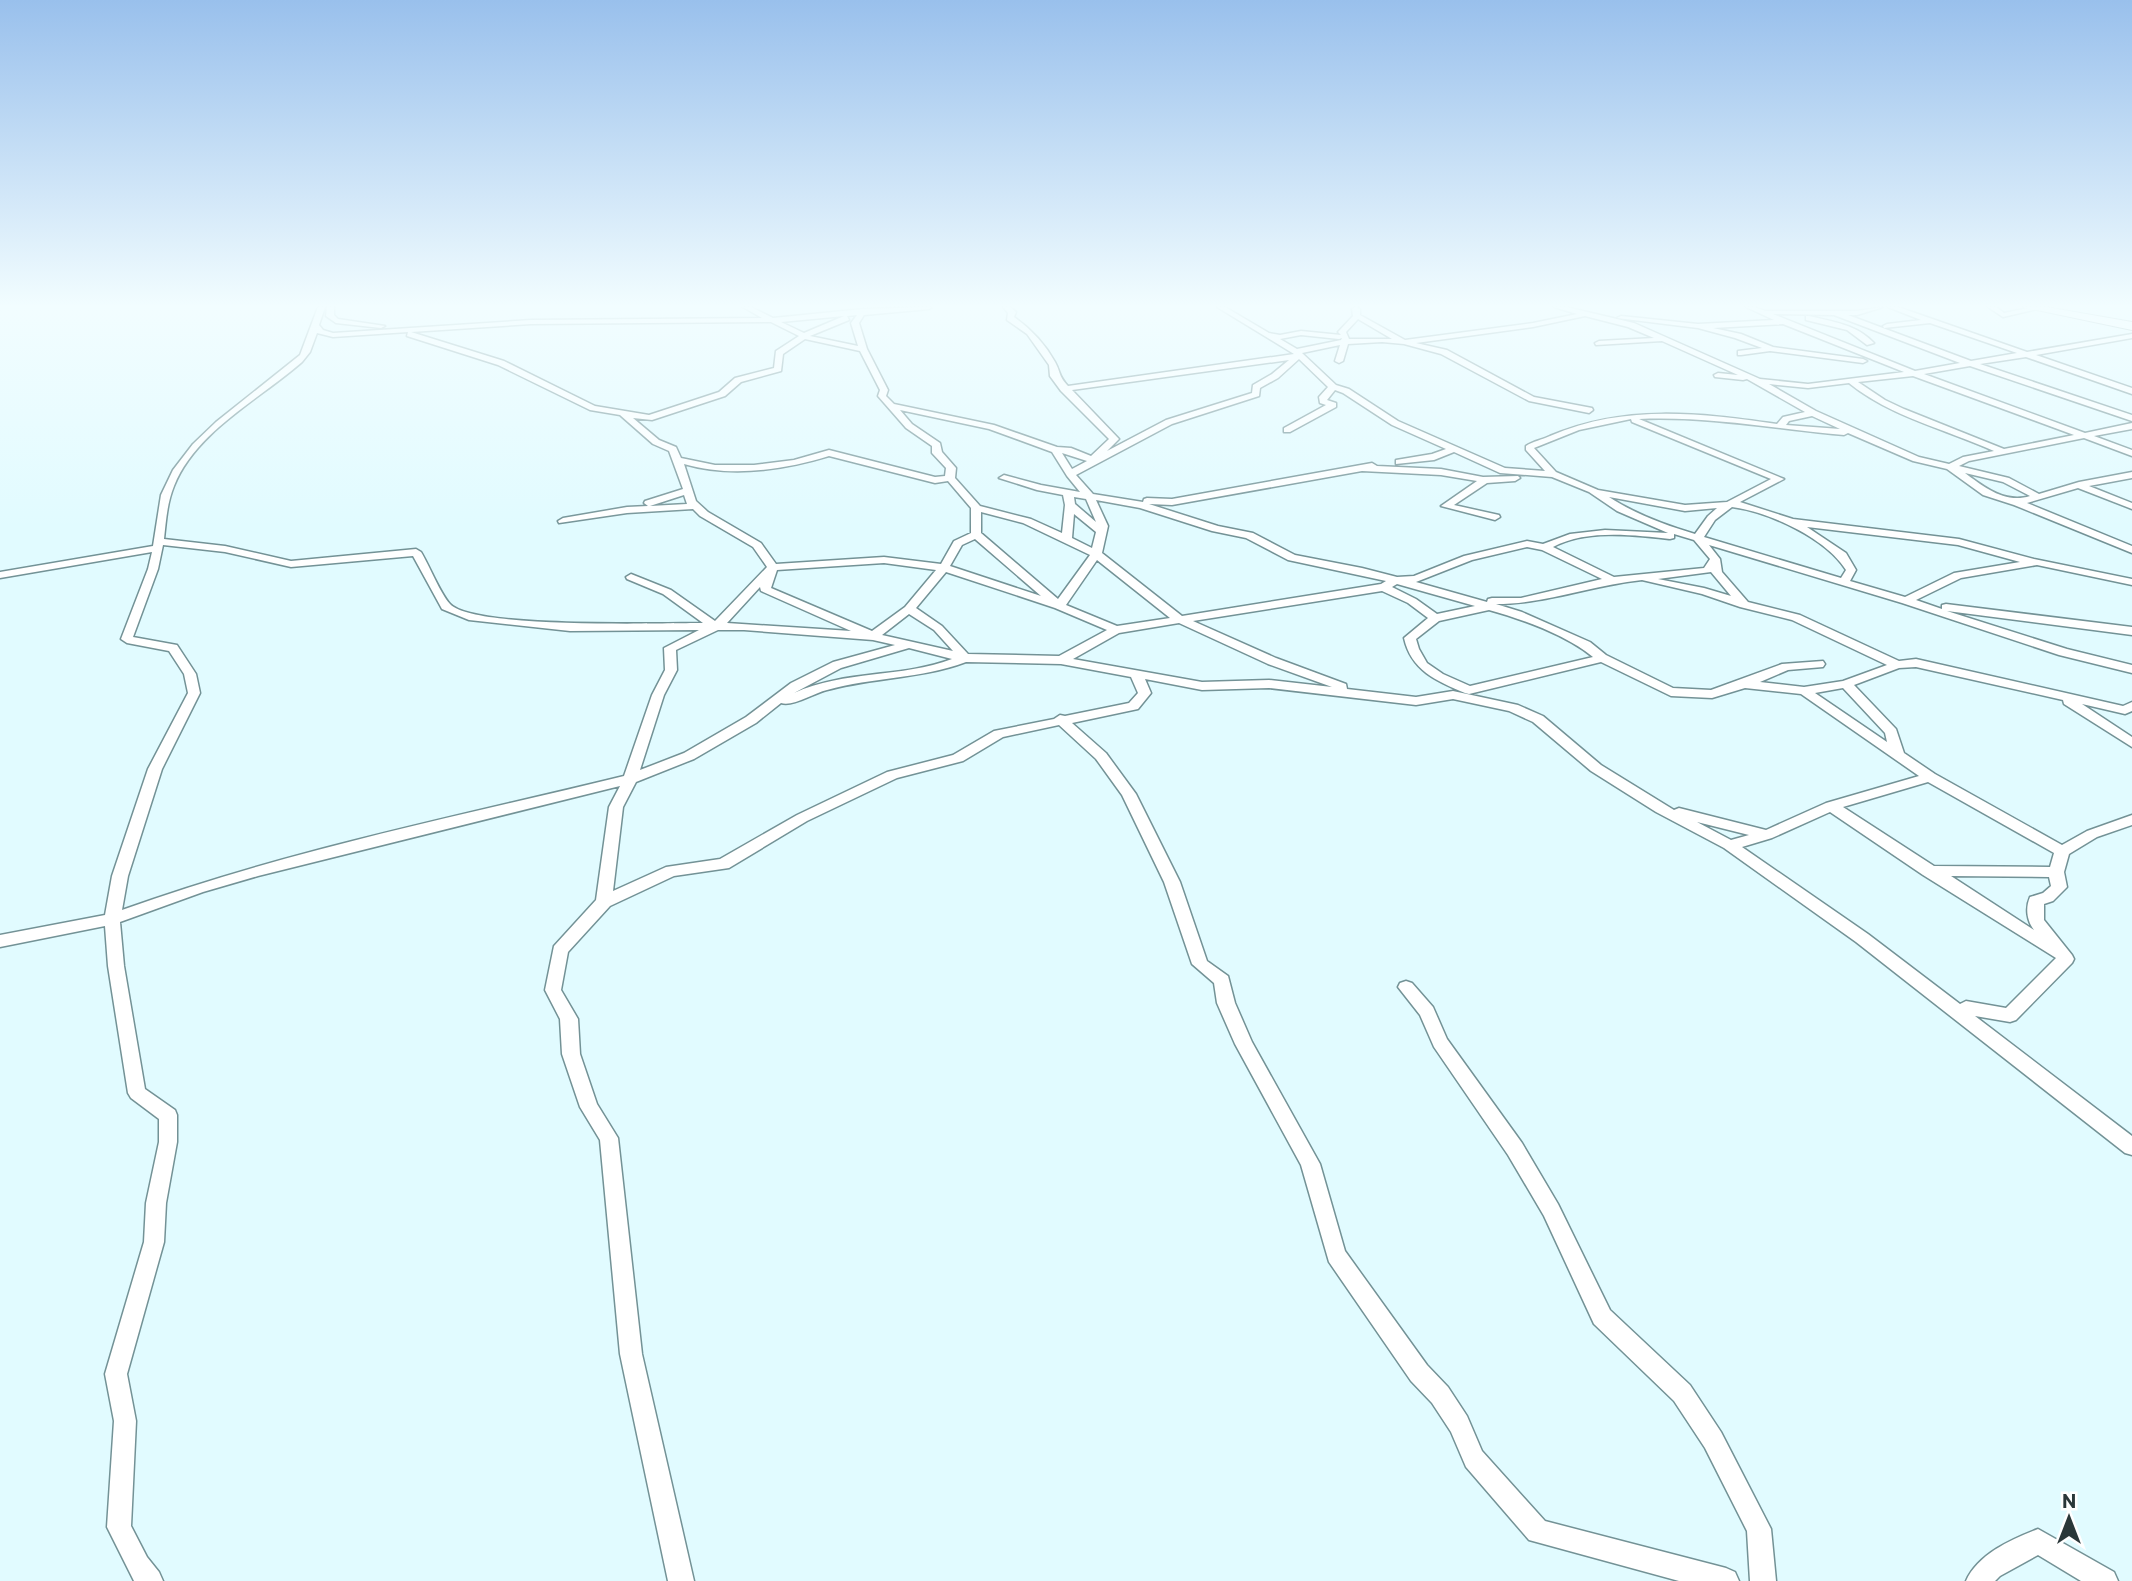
<svg xmlns="http://www.w3.org/2000/svg" width="2132" height="1581" font-family="Commissioner,sans-serif">
<rect width="100%" height="100%" fill="#e1fbff"/>
<g fill="none" stroke-linecap="round" stroke-linejoin="round">
<defs>
<path id="minor" d="M 318,307 L 325,307 L 319,325 L 323,330 L 333,333 L 531,320 L 762,318 L 743,307 L 751,307 L 773,318 L 863,309 L 932,307 L 929,309 L 864,315 L 859,323 L 867,349 L 888,390 L 886,396 L 894,404 L 994,425 L 1057,447 L 1071,448 L 1091,456 L 1109,439 L 1061,391 L 1050,376 L 1049,365 L 1027,334 L 1007,320 L 1008,313 L 1003,307 L 1010,307 L 1016,312 L 1014,317 C 1031,329 1045,344 1055,362 C 1061,373 1058,375 1068,386 L 1294,354 L 1217,307 L 1225,307 L 1269,333 L 1280,335 L 1301,331 L 1341,335 L 1338,332 L 1353,316 L 1352,309 L 1356,307 L 1360,309 L 1360,315 L 1405,340 L 1533,323 L 1577,314 L 1554,307 L 1566,307 L 1634,323 L 1760,379 L 1808,384 L 1904,372 L 1783,324 L 1713,328 L 1741,334 L 1773,347 L 1863,359 L 1867,361 L 1863,363 L 1770,351 L 1741,355 L 1738,355 L 1738,351 L 1762,348 L 1735,338 L 1698,328 L 1617,318 L 1621,316 L 1698,324 L 1774,320 L 1746,307 L 1754,307 L 1765,311 L 1857,311 L 1883,307 L 1857,315 L 1848,315 L 1971,361 L 2017,353 L 1930,323 L 1884,328 L 1883,326 L 1887,324 L 1921,320 L 1888,307 L 1898,307 L 2027,352 L 2132,334 L 2132,338 L 2036,355 L 2132,388 L 2132,394 L 2026,357 L 1980,364 L 2132,415 L 2132,421 L 1970,366 L 1924,374 L 2085,433 L 2132,423 L 2132,429 L 2094,436 L 2132,450 L 2132,456 L 2084,438 L 1969,461 L 1959,466 L 2009,478 L 2039,494 L 2079,482 L 2132,472 L 2132,478 L 2089,486 L 2132,503 L 2132,509 L 2078,488 L 2027,503 L 2132,546 L 2132,553 L 2014,505 L 1983,495 L 1947,469 L 1913,461 L 1848,433 L 1844,435 C 1776,429 1708,416 1639,419 L 1784,479 L 1740,502 L 1793,519 L 1959,539 L 2034,559 L 2132,579 L 2132,585 L 2037,565 L 1961,578 L 1916,600 L 1942,609 L 1942,605 L 1946,604 L 2132,627 L 2132,635 L 1947,611 L 2067,649 L 2132,665 L 2132,673 L 2059,655 L 1902,603 L 1709,545 L 1720,559 L 1722,572 L 1748,602 L 1800,615 L 1899,661 L 1916,659 L 2123,706 L 2132,702 L 2132,711 L 2125,714 L 2082,704 L 2132,737 L 2132,747 L 2064,704 L 2063,700 L 1916,667 L 1899,668 L 1854,685 L 1896,729 L 1904,753 L 1935,774 L 2062,845 L 2087,831 L 2132,815 L 2132,825 L 2097,837 L 2069,854 L 2064,872 L 2067,887 L 2053,901 L 2044,904 L 2044,920 L 2072,955 L 2074,959 L 2072,963 L 2016,1020 L 2010,1022 L 1975,1016 L 2132,1136 L 2132,1155 L 2125,1153 L 1856,942 L 1724,848 L 1656,812 L 1591,771 L 1533,722 L 1509,711 L 1453,699 L 1416,705 L 1269,688 L 1202,690 L 1145,679 L 1151,693 L 1138,709 L 1072,723 L 1106,753 L 1136,794 L 1180,882 L 1207,961 L 1228,976 L 1235,1003 L 1252,1042 L 1320,1164 L 1345,1251 L 1427,1365 L 1448,1387 L 1467,1416 L 1482,1451 L 1545,1521 L 1726,1568 L 1735,1572 L 1739,1581 L 1679,1581 L 1529,1540 L 1466,1467 L 1451,1432 L 1432,1403 L 1411,1381 L 1329,1262 L 1301,1165 L 1235,1044 L 1217,1003 L 1214,983 L 1192,964 L 1164,882 L 1122,795 L 1096,759 L 1059,725 L 1003,737 L 963,761 L 897,778 L 807,821 L 729,868 L 674,876 L 610,906 L 568,952 L 561,990 L 578,1019 L 580,1054 L 597,1104 L 618,1138 L 642,1354 L 694,1581 L 668,1581 L 620,1354 L 600,1140 L 580,1107 L 562,1054 L 560,1019 L 545,990 L 554,946 L 596,900 L 609,807 L 620,786 L 258,876 L 203,892 L 120,922 L 124,966 L 145,1089 L 175,1110 L 177,1115 L 177,1142 L 166,1203 L 164,1242 L 127,1374 L 136,1421 L 131,1526 L 147,1557 L 159,1572 L 163,1581 L 134,1581 L 107,1527 L 114,1421 L 105,1374 L 144,1242 L 146,1203 L 159,1142 L 159,1119 L 131,1098 L 128,1093 L 108,966 L 105,926 L 0,947 L 0,935 L 105,915 L 112,876 L 148,769 L 188,693 L 184,674 L 169,651 L 127,643 L 121,639 L 148,569 L 152,552 L 0,578 L 0,572 L 153,546 L 161,495 L 173,470 L 193,444 L 216,422 L 300,355 ZM 1773,314 L 1834,315 L 1960,363 L 1915,371 ZM 857,315 L 851,323 L 858,346 L 810,336 L 849,320 L 847,316 ZM 844,316 L 804,333 L 781,322 ZM 1585,316 L 1628,327 L 1654,338 L 1599,341 L 1595,343 L 1596,345 L 1662,341 L 1738,375 L 1718,373 L 1714,375 L 1715,377 L 1743,380 L 1747,379 L 1805,412 L 1783,417 L 1777,424 C 1699,413 1624,404 1550,436 C 1542,440 1533,441 1526,446 L 1526,450 L 1545,471 L 1505,468 L 1398,421 L 1349,389 L 1336,385 L 1302,353 L 1340,345 L 1335,361 L 1339,363 L 1343,361 L 1348,344 L 1382,342 L 1404,344 L 1441,354 L 1529,401 L 1589,413 L 1593,410 L 1592,408 L 1534,397 L 1447,350 L 1416,343 L 1533,327 ZM 1358,319 L 1392,339 L 1349,339 L 1346,332 ZM 771,322 L 799,336 L 776,351 L 774,368 L 735,378 L 719,392 L 649,415 L 595,406 L 504,361 L 411,332 L 531,324 ZM 408,332 L 407,336 L 498,365 L 590,410 L 620,415 L 653,444 L 669,451 L 683,489 L 645,501 L 644,503 L 648,506 L 627,507 L 563,518 L 558,521 L 559,523 L 627,513 L 693,509 L 700,516 L 753,547 L 767,567 L 715,621 L 671,590 L 631,574 L 626,577 L 627,579 L 663,594 L 703,623 C 662,623 473,629 450,604 C 440,593 429,565 421,552 L 416,549 L 291,561 L 225,546 L 164,539 C 166,521 167,503 174,486 C 195,432 260,399 302,362 L 310,352 L 317,333 L 333,337 ZM 1301,335 L 1339,339 L 1342,338 L 1341,340 L 1297,349 L 1280,339 ZM 805,339 L 860,351 L 880,390 L 878,396 L 906,428 L 932,446 L 932,453 L 946,468 L 945,476 L 935,477 L 829,450 L 794,460 L 754,465 L 715,465 L 681,458 L 676,447 L 659,440 L 633,418 L 652,420 L 725,396 L 741,382 L 781,371 L 783,354 ZM 1299,359 L 1328,387 L 1319,397 L 1320,403 L 1326,405 L 1284,428 L 1284,432 L 1290,432 L 1336,407 L 1336,403 L 1327,400 L 1335,390 L 1343,393 L 1392,425 L 1446,449 L 1432,454 L 1396,460 L 1396,464 L 1434,460 L 1454,452 L 1500,473 L 1552,477 L 1589,492 L 1617,511 L 1668,533 L 1605,530 L 1570,534 L 1543,544 L 1527,541 L 1464,556 L 1414,576 L 1397,577 L 1362,568 L 1295,555 L 1253,533 L 1218,526 L 1149,504 L 1172,505 L 1362,471 L 1441,475 L 1477,481 L 1441,506 L 1495,520 L 1500,517 L 1499,515 L 1454,505 L 1487,483 L 1515,481 L 1520,478 L 1518,476 L 1483,477 L 1441,469 L 1377,466 L 1372,463 L 1172,499 L 1147,498 L 1144,499 L 1143,502 L 1093,494 L 1076,475 L 1172,424 L 1259,396 L 1260,388 L 1278,378 ZM 1289,360 L 1272,374 L 1253,385 L 1252,393 L 1166,420 L 1107,451 L 1119,439 L 1072,390 ZM 1913,376 L 2074,435 L 2004,449 L 1904,409 L 1885,400 L 1858,382 ZM 1849,383 C 1891,417 1945,429 1994,451 L 1963,457 L 1949,464 L 1919,457 L 1816,411 L 1769,384 L 1808,388 ZM 900,410 L 989,429 L 1052,452 L 1067,476 L 1080,492 L 1041,485 L 1004,475 L 999,478 L 1037,490 L 1063,495 L 1065,505 L 1062,533 L 1031,519 L 980,506 L 955,478 L 956,468 L 942,452 L 940,443 L 912,424 ZM 1812,416 L 1840,429 L 1786,425 L 1789,421 ZM 1631,419 L 1632,422 L 1771,479 L 1727,502 L 1685,505 L 1598,490 L 1556,472 L 1534,448 L 1579,430 ZM 1062,453 L 1087,461 L 1072,469 ZM 829,456 L 935,483 L 948,481 L 971,508 L 971,533 L 954,541 L 941,564 L 884,557 L 776,564 L 761,543 L 708,512 L 696,501 L 684,464 C 732,478 783,470 829,456 ZM 1965,473 L 2003,482 L 2030,496 C 2005,504 1984,487 1965,473 ZM 684,495 L 687,504 L 650,506 L 653,505 ZM 1074,497 L 1086,499 L 1096,522 L 1075,504 ZM 1609,497 L 1685,511 L 1717,508 L 1708,516 L 1695,534 C 1665,525 1635,514 1609,497 ZM 1096,500 L 1140,508 L 1212,531 L 1246,538 L 1288,560 L 1386,581 L 1381,584 L 1182,616 L 1102,553 L 1108,526 ZM 1732,507 C 1769,512 1826,538 1846,570 L 1841,578 L 1704,537 L 1715,520 ZM 981,512 L 1023,523 L 1090,555 L 1058,599 L 981,533 ZM 1074,514 L 1096,532 L 1092,548 L 1072,538 ZM 1807,527 L 1958,545 L 2020,562 L 1954,573 L 1905,597 L 1850,581 L 1856,570 L 1846,553 ZM 1674,534 L 1694,540 L 1710,559 L 1704,568 L 1614,577 L 1553,547 C 1586,529 1634,535 1670,539 L 1674,538 ZM 975,539 L 1041,596 L 950,566 L 962,545 ZM 163,545 L 225,552 L 291,567 L 413,556 L 442,609 L 469,620 L 570,631 L 699,630 L 664,648 L 665,670 L 652,695 L 624,776 C 456,817 285,851 122,910 L 128,876 L 162,769 L 200,693 L 196,674 L 177,645 L 133,637 L 158,569 ZM 1527,547 L 1542,550 L 1602,579 L 1521,598 L 1492,598 L 1488,599 L 1487,602 L 1416,582 L 1472,560 ZM 1097,560 L 1170,618 L 1117,626 L 1066,605 ZM 884,563 L 936,570 L 905,607 L 872,631 L 771,588 L 777,570 ZM 946,572 L 1055,608 L 1107,630 L 1059,656 L 968,654 L 942,626 L 916,608 ZM 1711,572 L 1731,596 L 1704,588 L 1658,579 ZM 1642,580 L 1702,594 L 1740,607 L 1792,620 L 1887,665 L 1843,681 L 1804,687 L 1760,682 L 1788,670 L 1823,667 L 1825,664 L 1823,661 L 1782,664 L 1711,690 L 1673,688 L 1606,655 L 1590,642 L 1522,612 L 1496,604 C 1545,604 1593,585 1642,580 ZM 1397,584 L 1475,606 L 1437,614 L 1416,599 L 1392,587 ZM 760,587 L 761,591 L 851,631 L 727,623 ZM 1382,591 L 1408,603 L 1428,618 L 1404,638 C 1411,670 1436,681 1465,693 L 1469,694 L 1601,662 L 1671,696 L 1712,698 L 1745,688 L 1801,694 L 1919,776 L 1826,803 L 1766,830 L 1679,808 L 1674,810 L 1601,765 L 1543,716 L 1518,705 L 1453,691 L 1416,697 L 1347,689 L 1346,684 L 1276,658 L 1193,621 ZM 1489,610 C 1522,619 1566,635 1593,657 L 1470,686 L 1443,674 L 1427,663 L 1419,649 L 1416,639 L 1439,621 ZM 909,614 L 934,630 L 953,651 L 882,635 ZM 1179,623 L 1268,664 L 1332,687 L 1269,680 L 1202,682 L 1073,659 L 1119,633 ZM 718,630 L 744,630 L 873,640 L 895,645 L 833,662 L 791,683 L 746,717 L 684,753 L 640,770 L 664,695 L 677,670 L 676,650 ZM 909,648 L 952,659 C 902,678 844,670 794,693 L 841,668 ZM 966,662 L 1061,664 L 1131,677 L 1138,693 L 1129,703 L 1065,716 L 1060,715 L 1054,719 L 994,731 L 953,755 L 887,772 L 797,815 L 720,859 L 666,867 L 613,891 L 623,807 L 636,782 L 694,759 L 756,723 L 781,703 C 793,707 814,693 827,690 C 873,677 921,679 966,662 ZM 1843,688 L 1885,733 L 1887,742 L 1815,693 ZM 1928,782 L 2054,853 L 2050,867 L 1934,866 L 1843,807 ZM 1830,812 L 1923,875 L 2056,958 L 2006,1008 L 1966,1001 L 1960,1004 L 1868,934 L 1742,847 L 1772,838 ZM 1697,822 L 1749,835 L 1731,840 ZM 1951,876 L 2049,877 L 2051,886 L 2043,893 L 2030,897 C 2025,908 2027,921 2034,930 Z
M 327,307 L 334,307 L 334,315 L 338,319 L 385,326 L 381,328 L 336,323 L 326,316 Z
M 1988,307 L 1996,307 L 2004,313 L 2033,307 L 2041,308 L 2003,317 Z
M 1809,316 C 1833,322 1856,324 1874,343 L 1867,345 L 1847,330 L 1806,320 L 1806,316 Z
M 1406,981 L 1412,983 L 1433,1007 L 1447,1039 L 1522,1143 L 1558,1204 L 1610,1310 L 1690,1385 L 1721,1432 L 1771,1529 L 1776,1581 L 1750,1581 L 1747,1531 L 1705,1448 L 1674,1401 L 1594,1324 L 1544,1216 L 1508,1155 L 1434,1047 L 1420,1015 L 1398,987 L 1400,983 Z
M 2038,1529 L 2114,1572 L 2118,1581 L 2081,1581 L 2038,1555 L 2000,1576 L 1995,1581 L 1966,1581 C 1978,1554 2012,1539 2038,1529 Z"/>
<path id="trunk" d="M 2023,307 L 2046,307 L 2132,322 L 2132,330 Z"/>
</defs>
<use href="#minor" stroke="#739296" stroke-width="3"/>
<use href="#trunk" stroke="#739296" stroke-width="2"/>
<use href="#minor" fill="#fff" fill-rule="evenodd"/>
<use href="#trunk" fill="#fff" fill-rule="evenodd"/>
</g>
<linearGradient id="sky" x2="0" y2="1"><stop stop-color="#99c0ec"/><stop offset="0.58" stop-color="#f2fdff"/><stop offset="1" stop-color="#f2fdff" stop-opacity="0"/></linearGradient>
<rect width="2132" height="528" fill="url(#sky)"/>
<g transform="translate(2069 1518)" stroke="#ffffff" stroke-width="5" paint-order="stroke">
<path d="M0-5L12 26L0 18L-12 26Z" fill="#2a3739"/>
<text y="-10" font-size="19" font-weight="bold" text-anchor="middle" fill="#2a3739">N</text>
</g>
</svg>
